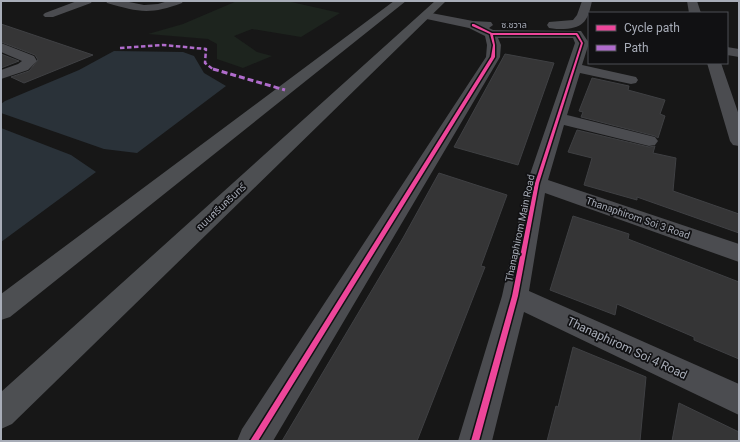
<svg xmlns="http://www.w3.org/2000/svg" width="740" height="442" font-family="Roboto,'Noto Sans Thai',sans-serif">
<rect width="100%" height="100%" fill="#171717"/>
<path fill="#1d241e" d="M 237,1 L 287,1 L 340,13 L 301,37 L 252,29 L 234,36 L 257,52 L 272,56 L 243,68 L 217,59 L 217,44 L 208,39 L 148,34 L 183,24 Z"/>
<path fill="#2a3239" d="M 114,51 L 183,52 L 194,56 L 204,73 L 226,86 L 137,153 L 104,149 L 1,113 L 1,104 L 5,101 L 79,70 Z
M 1,128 L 71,155 L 96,172 L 1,242 Z"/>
<path fill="#353536" stroke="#3f4043" d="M 1,24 L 93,55 L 24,83 L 11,77 L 29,71 L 38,60 L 35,55 L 1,42 Z
M 1,54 L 19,61 L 1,68 Z
M 505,54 L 554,63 L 518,165 L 454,147 Z
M 592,78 L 629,86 L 628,90 L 665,100 L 660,114 L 665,116 L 658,138 L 655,136 L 581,117 L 583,112 L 579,111 Z
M 577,130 L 649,147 L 655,146 L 653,153 L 676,158 L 673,191 L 739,214 L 739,233 L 637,197 L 637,200 L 584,185 L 592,158 L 568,152 Z
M 439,173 L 507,195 L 481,266 L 485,267 L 417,441 L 282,441 L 403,238 Z
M 573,216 L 629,234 L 628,239 L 739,282 L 739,359 L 694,340 L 694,337 L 617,304 L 615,315 L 550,290 Z
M 573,347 L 646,377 L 640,441 L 547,441 L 556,406 L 558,407 Z
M 679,403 L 739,432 L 739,441 L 672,441 Z"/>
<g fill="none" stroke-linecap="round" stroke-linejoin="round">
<path fill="#4b4c50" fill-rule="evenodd" d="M 77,1 L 92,1 L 91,3 L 53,17 L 45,17 L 43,15 L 45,13 Z
M 106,1 L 124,1 L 144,5 L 158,4 L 168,1 L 183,1 L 182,3 C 150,15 138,12 107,3 Z
M 582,1 L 592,1 C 588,19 585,28 564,29 C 559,29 554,29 549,28 L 547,25 L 549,22 L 573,20 L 577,15 Z
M 687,1 L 697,1 L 701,13 L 689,13 Z
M 426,12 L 473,21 L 491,22 L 493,25 L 489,28 L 493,30 L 581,31 L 589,43 L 582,65 L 636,77 L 638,80 L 636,83 L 631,84 L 580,73 L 567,115 L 655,137 L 658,141 L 655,145 L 649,146 L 564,125 L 548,180 L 739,244 L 739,262 L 545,193 L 529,291 L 739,384 L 739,415 L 524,312 L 492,441 L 458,441 L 502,296 L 527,183 L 575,43 L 573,38 L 498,38 L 501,45 L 500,57 L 273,441 L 237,441 L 242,429 L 486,57 L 487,45 L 485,36 L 469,28 L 422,18 L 420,16 L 422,14 Z
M 1,43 L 34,56 L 37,61 L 28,70 L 1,79 L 1,70 L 18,64 L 22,61 L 1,52 Z
M 727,47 L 739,49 L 739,57 L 727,55 Z
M 707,63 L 721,63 L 739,115 L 739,146 L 733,145 L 730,141 Z"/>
<path fill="#4d4f52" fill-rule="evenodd" d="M 394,1 L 406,1 L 10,317 L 1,320 L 1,294 Z
M 435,1 L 446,1 L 12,424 L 1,429 L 1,392 Z"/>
<path stroke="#b06ccc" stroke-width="2.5" stroke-dasharray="4.5 2.5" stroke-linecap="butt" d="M 120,48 L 163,45 L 206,49 L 205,63 L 214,70"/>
<path stroke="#b06ccc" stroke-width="3" stroke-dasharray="6 3" stroke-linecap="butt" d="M 213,69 L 285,90"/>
<defs>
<path id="cycleway" d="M 472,24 L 474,24 L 492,33 L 577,33 L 578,34 L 583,43 L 539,183 L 518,296 L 479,441 L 471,441 L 512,296 L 535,183 L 581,43 L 576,35 L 493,35 L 495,45 L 495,57 L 258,441 L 250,441 L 491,57 L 493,45 L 490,34 L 472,26 Z"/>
</defs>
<use href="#cycleway" stroke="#111113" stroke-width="3"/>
<use href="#cycleway" fill="#ed469a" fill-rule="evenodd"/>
</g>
<g text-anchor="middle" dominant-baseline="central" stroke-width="3.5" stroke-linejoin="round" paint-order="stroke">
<g font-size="9" fill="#a8adb8" stroke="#111113">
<text x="514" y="25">ซ.ชวาล</text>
</g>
<g font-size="10" fill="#a8adb8" stroke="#111113">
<text transform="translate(221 207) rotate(-43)">ถนนศรีนครินทร์</text>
<text transform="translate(638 218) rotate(19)">Thanaphirom Soi 3 Road</text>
<text transform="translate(520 228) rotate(-78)">Thanaphirom Main Road</text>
</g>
<g font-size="12" fill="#a8adb8" stroke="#111113">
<text transform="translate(627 348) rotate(25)">Thanaphirom Soi 4 Road</text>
</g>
</g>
<rect width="740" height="442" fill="none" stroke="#a8adb8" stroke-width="4"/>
<rect x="588" y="12" width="140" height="52" fill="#111113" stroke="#4d4f55"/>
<rect x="596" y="25" width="20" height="6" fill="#ed469a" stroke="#4d4f55"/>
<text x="624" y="32" font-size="12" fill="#a8adb8">Cycle path</text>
<rect x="596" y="45" width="20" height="6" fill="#b06ccc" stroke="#4d4f55"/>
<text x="624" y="52" font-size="12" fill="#a8adb8">Path</text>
</svg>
